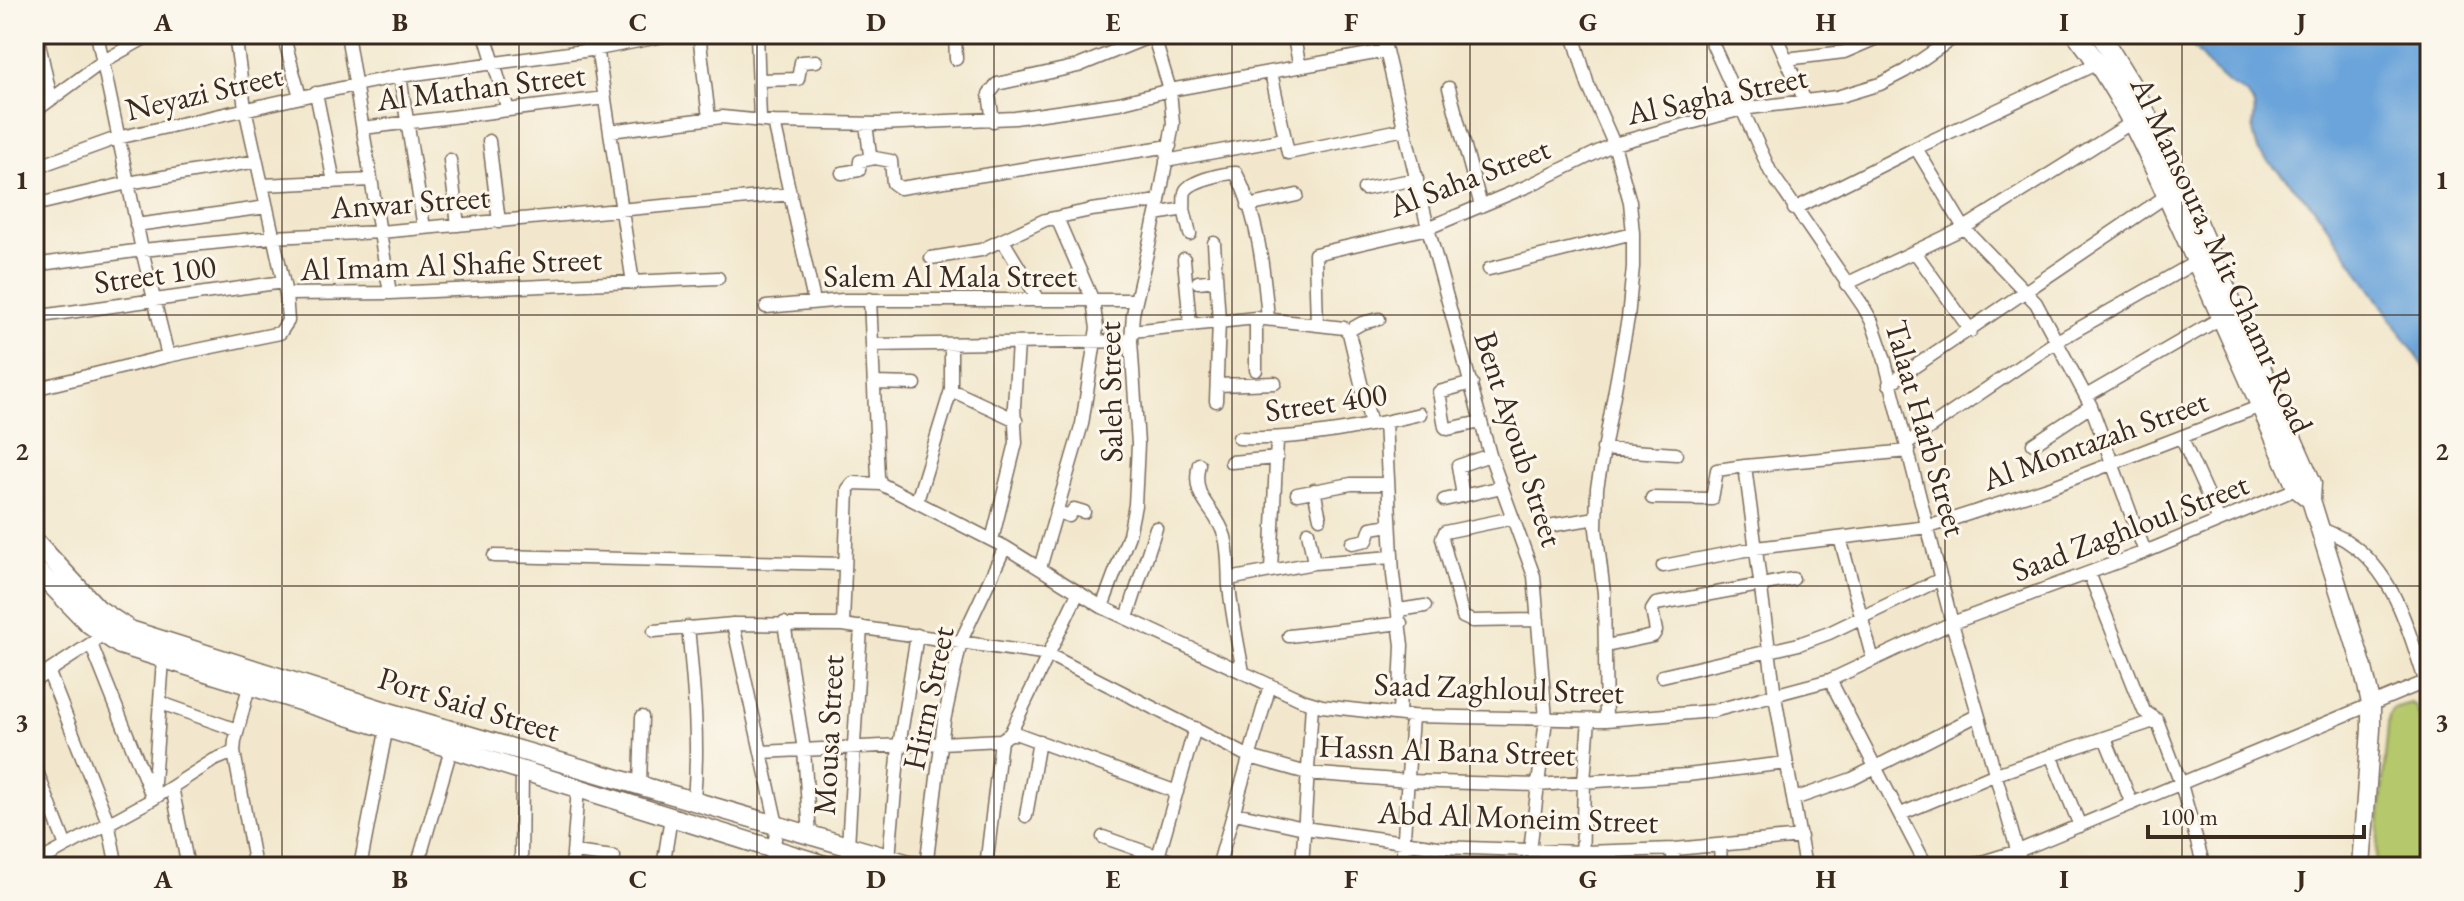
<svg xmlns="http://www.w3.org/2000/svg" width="2464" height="901" font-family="'EB Garamond',serif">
<rect width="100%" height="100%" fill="#fbf7ec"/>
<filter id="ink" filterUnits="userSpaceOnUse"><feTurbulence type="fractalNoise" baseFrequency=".0125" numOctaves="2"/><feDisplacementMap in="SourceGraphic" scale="16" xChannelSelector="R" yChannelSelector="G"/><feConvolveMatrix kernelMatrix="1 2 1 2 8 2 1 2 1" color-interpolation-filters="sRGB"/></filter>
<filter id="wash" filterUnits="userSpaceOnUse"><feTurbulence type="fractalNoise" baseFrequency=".006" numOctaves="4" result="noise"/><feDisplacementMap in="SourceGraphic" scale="32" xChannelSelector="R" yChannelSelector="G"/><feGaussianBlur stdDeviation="1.8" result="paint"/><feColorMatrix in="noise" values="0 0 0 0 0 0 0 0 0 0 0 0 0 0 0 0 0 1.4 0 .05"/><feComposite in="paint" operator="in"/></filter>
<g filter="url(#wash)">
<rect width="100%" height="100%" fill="#f2e7cc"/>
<path fill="#b5c86c" stroke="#787945" stroke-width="2" d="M 2411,703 L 2416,706 L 2430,743 L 2430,867 L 2375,867 L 2389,715 L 2393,708 Z"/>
<path fill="#6ba4da" stroke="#53677c" stroke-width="2" d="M 2182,34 L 2430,34 L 2430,375 L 2314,207 L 2259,152 C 2256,144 2253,137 2253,128 C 2253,120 2257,111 2253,103 C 2248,92 2238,90 2229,84 C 2211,71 2197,50 2182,34 Z"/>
</g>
<g filter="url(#ink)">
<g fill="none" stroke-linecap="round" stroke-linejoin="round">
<defs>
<path id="street" d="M 37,34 L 51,99
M 97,34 L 142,250 L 168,356
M 235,34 L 245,108 L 286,294
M 283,34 L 300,97
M 347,34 L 390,293
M 485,34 L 508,110
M 595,34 L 633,283
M 699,34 L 709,118
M 757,34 L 760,120
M 955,34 L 956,59
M 1293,34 L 1300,67
M 1382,34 L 1428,228 L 1490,455 L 1534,576 L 1546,719 L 1528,867
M 1573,34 L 1588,85 L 1614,144 L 1630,202 L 1633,233 L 1633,267 L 1628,318 L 1597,488 L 1596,529 L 1604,593 L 1606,720
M 1708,34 L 1770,171 L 1863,306 L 1872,322 L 1884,357 L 1952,623 L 2022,867
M 1775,34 L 1805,101
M 1786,59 L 1844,52 L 1886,34
M 1271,72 L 1288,153 L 1405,129
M 400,76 L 424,228
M 759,80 L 798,79 L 801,62 L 816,61
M 1449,88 L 1481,206
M 316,93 L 334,182
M 34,112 L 102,62 L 152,34
M 993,121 L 989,94 L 997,84 L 1078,66 L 1154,35
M 774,122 L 814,301
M 866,124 L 870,155 L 875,158 L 891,161 L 893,183 L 900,188 L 1170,146
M 363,128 L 605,98
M 610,131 L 722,117 L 774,122 L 879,124 L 1015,118 L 1119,103 L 1170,90 L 1386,51
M 489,141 L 499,222
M 1916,148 L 1964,228 L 2036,303 L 2091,406 L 2145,552
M 450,160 L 458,225
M 1166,161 L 1284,139
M 34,168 L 117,138 L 355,85 L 400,76 L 598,49 L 674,34
M 842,173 L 859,170 L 860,161 L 875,158
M 262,185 L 371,180
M 1364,189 L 1417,179
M 34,205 L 128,183 L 257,161
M 1248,206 L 1297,195
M 1184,209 L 1190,234
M 1794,209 L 1916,148 L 2098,63
M 1156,214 L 1184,209 C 1185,204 1183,194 1186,190 C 1193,180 1225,173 1236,173 C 1258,216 1264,271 1268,319
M 136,225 L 267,207
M 1003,241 L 1039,300
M 1214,243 L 1219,321 L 1216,401
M 1915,252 L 1971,331
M 931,258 L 981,250 L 1045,220 L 1091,210 L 1159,201
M 1184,259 L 1190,324
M 34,265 L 142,250 L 273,237 L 380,232 L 791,194
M 1489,269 L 1633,233
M 1198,282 L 1216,280
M 1846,284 L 1964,228 L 2131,123
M 870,299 L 878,477 L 881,484 L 1005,547 L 1102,607 L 1302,700 L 1322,706 L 1412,716 L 1606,720 L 1713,711 L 1830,680 L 1952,623 L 2145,552 L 2301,487
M 766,307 L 843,300 L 1135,300
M 34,317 L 283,282
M 1256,318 L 1256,370
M 1317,325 L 1315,254 L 1428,228 L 1528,186 L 1614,144 L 1742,109 L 1837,97 L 1880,84 L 1905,71 L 1959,34
M 1132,331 L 1256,318 L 1344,328 L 1349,333 L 1371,425
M 1348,331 L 1362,323 L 1379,319
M 872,345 L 1131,341
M 874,383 L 915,384
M 1472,383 L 1439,392 L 1445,427 L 1448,429 L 1481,422
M 1889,384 L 2172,192
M 1217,385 L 1275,383
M 34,389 L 168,356 L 280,333 L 288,321 L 286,294 L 390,293 L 718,278
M 951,390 L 1016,420
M 2086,396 L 2226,315
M 1385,422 L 1393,575 L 1402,645 L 1399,714
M 2181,437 L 2219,521
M 1239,438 C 1301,440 1360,428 1420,414
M 1907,443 L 2057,341 L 2196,262
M 2033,444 L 2091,406
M 1603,449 L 1676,454
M 1231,462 L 1277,458
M 1199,464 C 1190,500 1216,507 1225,537 C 1229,553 1228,570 1229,586 C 1232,615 1238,644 1243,672
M 1314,490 L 1320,518
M 1297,494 L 1351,484 L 1388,484
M 1463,496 L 1458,466 L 1490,455
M 1652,498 L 1712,499 L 1717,470 L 1745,466
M 1444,500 L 1502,487
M 917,501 L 951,390 L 951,344
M 1058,512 L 1069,516 L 1074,509 L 1084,512
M 1513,518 L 1445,532 L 1442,538 L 1463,617 L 1472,621 L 1538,620
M 1554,525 L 1596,518
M 2320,528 C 2329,533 2340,536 2348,542 C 2399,575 2411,642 2430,695
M 1308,532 L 1314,563
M 1840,538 L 1873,660
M 992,540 L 1016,443 L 1014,406 L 1018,343
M 1352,543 L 1367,540 L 1371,528 L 1390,525
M 494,556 L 844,564
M 1663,566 L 1756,548 L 1928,527 L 2051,487 L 2261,406
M 1040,568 L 1082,424 L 1097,328 L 1093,301 L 1057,218
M 1271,570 L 1277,440
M 2089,573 L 2144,711 L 2157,720 L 2181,784 L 2204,867
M 1229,579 L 1314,563 L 1392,557
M 1102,607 L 1129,535 L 1135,505 L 1138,444 L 1131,341 L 1133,314 L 1159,201 L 1173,124 L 1170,90 L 1153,34
M 1399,610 L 1425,606
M 1127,618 L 1156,528
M 784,623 L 804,750 L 810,835
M 733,624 L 777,825 L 771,867
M 843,625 L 848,489 L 853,483 L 881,484
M 688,627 C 694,689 699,739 694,801
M 654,631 L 733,624 L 843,625 L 1049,655 L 1250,757 L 1307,773 L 1408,781 L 1537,785 L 1687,775 L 1786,763
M 1289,636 L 1401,623
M 91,644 L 153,799
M 1606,646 L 1653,636 L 1656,631 L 1652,610 L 1656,604 L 1793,579
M 49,673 L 108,822 L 117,867
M 1662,676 L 1799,644 L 1829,633 L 1941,579
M 1830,680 L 1927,867
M 34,681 L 95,641
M 249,686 L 235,741 L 234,752 L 255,867
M 161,703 L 237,730
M 1010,734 L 1018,734 L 1177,792
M 2105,738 L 2132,804
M 762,752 L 1001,740
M 2051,755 L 2080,826
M 34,764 L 66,846
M 640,786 L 642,717
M 172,787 L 188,867
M 153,796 L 163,660
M 1794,799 L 1852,779 L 1978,715
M 1235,813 L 1304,828 L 1438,847 L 1583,852 L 1675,849 L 1801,837
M 1901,814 L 1996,774 L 2157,720
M 1026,816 L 1039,741
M 1103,837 L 1188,867
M 1720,845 L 1721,867
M 848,846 L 861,627
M 574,852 L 614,857
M 1158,857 L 1195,728
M 889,858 L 899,746 L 917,635
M 34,864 L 153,799 L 214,760 L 234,752
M 360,867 L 388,721
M 417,867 L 451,749
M 521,867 L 522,771
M 572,867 L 578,788
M 663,867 L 671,817
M 926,867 L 944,721 L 961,641 L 1005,547
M 986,867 L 1001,740 L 1010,734 L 1078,593
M 1218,867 L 1270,685
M 1302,867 L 1312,704
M 1402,867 L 1412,716
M 1582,867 L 1584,781 L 1589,720
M 1671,867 L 1675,849
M 1805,867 L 1775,696 L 1745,466 L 1909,451
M 1966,867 L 2018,851 L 2425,682"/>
<path id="secondary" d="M 2076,34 C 2123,93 2152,164 2183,232 C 2222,318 2259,403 2297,489 L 2311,500
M 2100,34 L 2137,94 L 2181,186 L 2312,483 L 2311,500 L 2363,668 L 2371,703 L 2371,729 L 2361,867
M 34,540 L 98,609 L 130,630 L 389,712 L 919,867
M 34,567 L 88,623 L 120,645 L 831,867"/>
</defs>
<use href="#street" stroke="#7b6c5b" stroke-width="15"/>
<use href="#secondary" stroke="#7b6c5b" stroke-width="21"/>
<use href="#street" stroke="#fff" stroke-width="12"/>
<use href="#secondary" stroke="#fff" stroke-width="18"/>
</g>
</g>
<path fill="none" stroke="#3b2a1e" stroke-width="2" stroke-opacity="0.55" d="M 282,34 L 282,867M 519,34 L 519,867M 757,34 L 757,867M 994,34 L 994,867M 1232,34 L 1232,867M 1470,34 L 1470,867M 1707,34 L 1707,867M 1945,34 L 1945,867M 2182,34 L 2182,867M 34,315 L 2430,315M 34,586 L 2430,586"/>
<g text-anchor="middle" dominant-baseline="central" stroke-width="6" stroke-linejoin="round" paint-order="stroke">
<g font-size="32" fill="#3b2a1e" stroke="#fbf7ec">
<text transform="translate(481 87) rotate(-7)">Al Mathan Street</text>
<text transform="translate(204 92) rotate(-13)">Neyazi Street</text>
<text transform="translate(1717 95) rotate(-12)">Al Sagha Street</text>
<text transform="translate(1469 177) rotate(-21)">Al Saha Street</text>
<text transform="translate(410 202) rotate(-4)">Anwar Street</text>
<text transform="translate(2222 255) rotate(65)">Al Mansoura, Mit Ghamr Road</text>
<text transform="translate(451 264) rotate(-2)">Al Imam Al Shafie Street</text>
<text transform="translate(155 274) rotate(-8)">Street 100</text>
<text x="950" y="276">Salem Al Mala Street</text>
<text transform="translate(1110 392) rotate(-91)">Saleh Street</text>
<text transform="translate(1326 402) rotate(-8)">Street 400</text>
<text transform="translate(1926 428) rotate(74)">Talaat Harb Street</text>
<text transform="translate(1519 439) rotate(72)">Bent Ayoub Street</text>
<text transform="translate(2095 440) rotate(-20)">Al Montazah Street</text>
<text transform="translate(2130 527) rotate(-21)">Saad Zaghloul Street</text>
<text transform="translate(1499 688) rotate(2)">Saad Zaghloul Street</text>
<text transform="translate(928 698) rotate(-78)">Hirm Street</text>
<text transform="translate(469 704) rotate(17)">Port Said Street</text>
<text transform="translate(828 735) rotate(-87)">Mousa Street</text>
<text transform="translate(1447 750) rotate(2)">Hassn Al Bana Street</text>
<text transform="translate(1518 817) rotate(2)">Abd Al Moneim Street</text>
</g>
</g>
<rect width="2464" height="901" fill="none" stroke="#fbf7ec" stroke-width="88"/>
<path d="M2148 825v12h216v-12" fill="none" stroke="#3b2a1e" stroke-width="4"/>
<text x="2160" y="825" font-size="24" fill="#3b2a1e" stroke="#fbf7ec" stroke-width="6" paint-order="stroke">100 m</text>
<rect x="44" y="44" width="2376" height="813" fill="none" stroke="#3b2a1e" stroke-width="3"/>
<g font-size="26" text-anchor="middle" font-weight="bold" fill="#3b2a1e">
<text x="163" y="31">A</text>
<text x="400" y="31">B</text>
<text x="638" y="31">C</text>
<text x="876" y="31">D</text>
<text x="1113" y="31">E</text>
<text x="1351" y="31">F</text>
<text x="1588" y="31">G</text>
<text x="1826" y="31">H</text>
<text x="2064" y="31">I</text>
<text x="2301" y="31">J</text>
<text x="22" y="189">1</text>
<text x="2442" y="189">1</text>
<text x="22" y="460">2</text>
<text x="2442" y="460">2</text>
<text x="22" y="731">3</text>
<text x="2442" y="731">3</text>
<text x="163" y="888">A</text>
<text x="400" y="888">B</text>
<text x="638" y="888">C</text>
<text x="876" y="888">D</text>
<text x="1113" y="888">E</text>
<text x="1351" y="888">F</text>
<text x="1588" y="888">G</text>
<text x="1826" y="888">H</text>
<text x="2064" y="888">I</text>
<text x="2301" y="888">J</text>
</g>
</svg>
